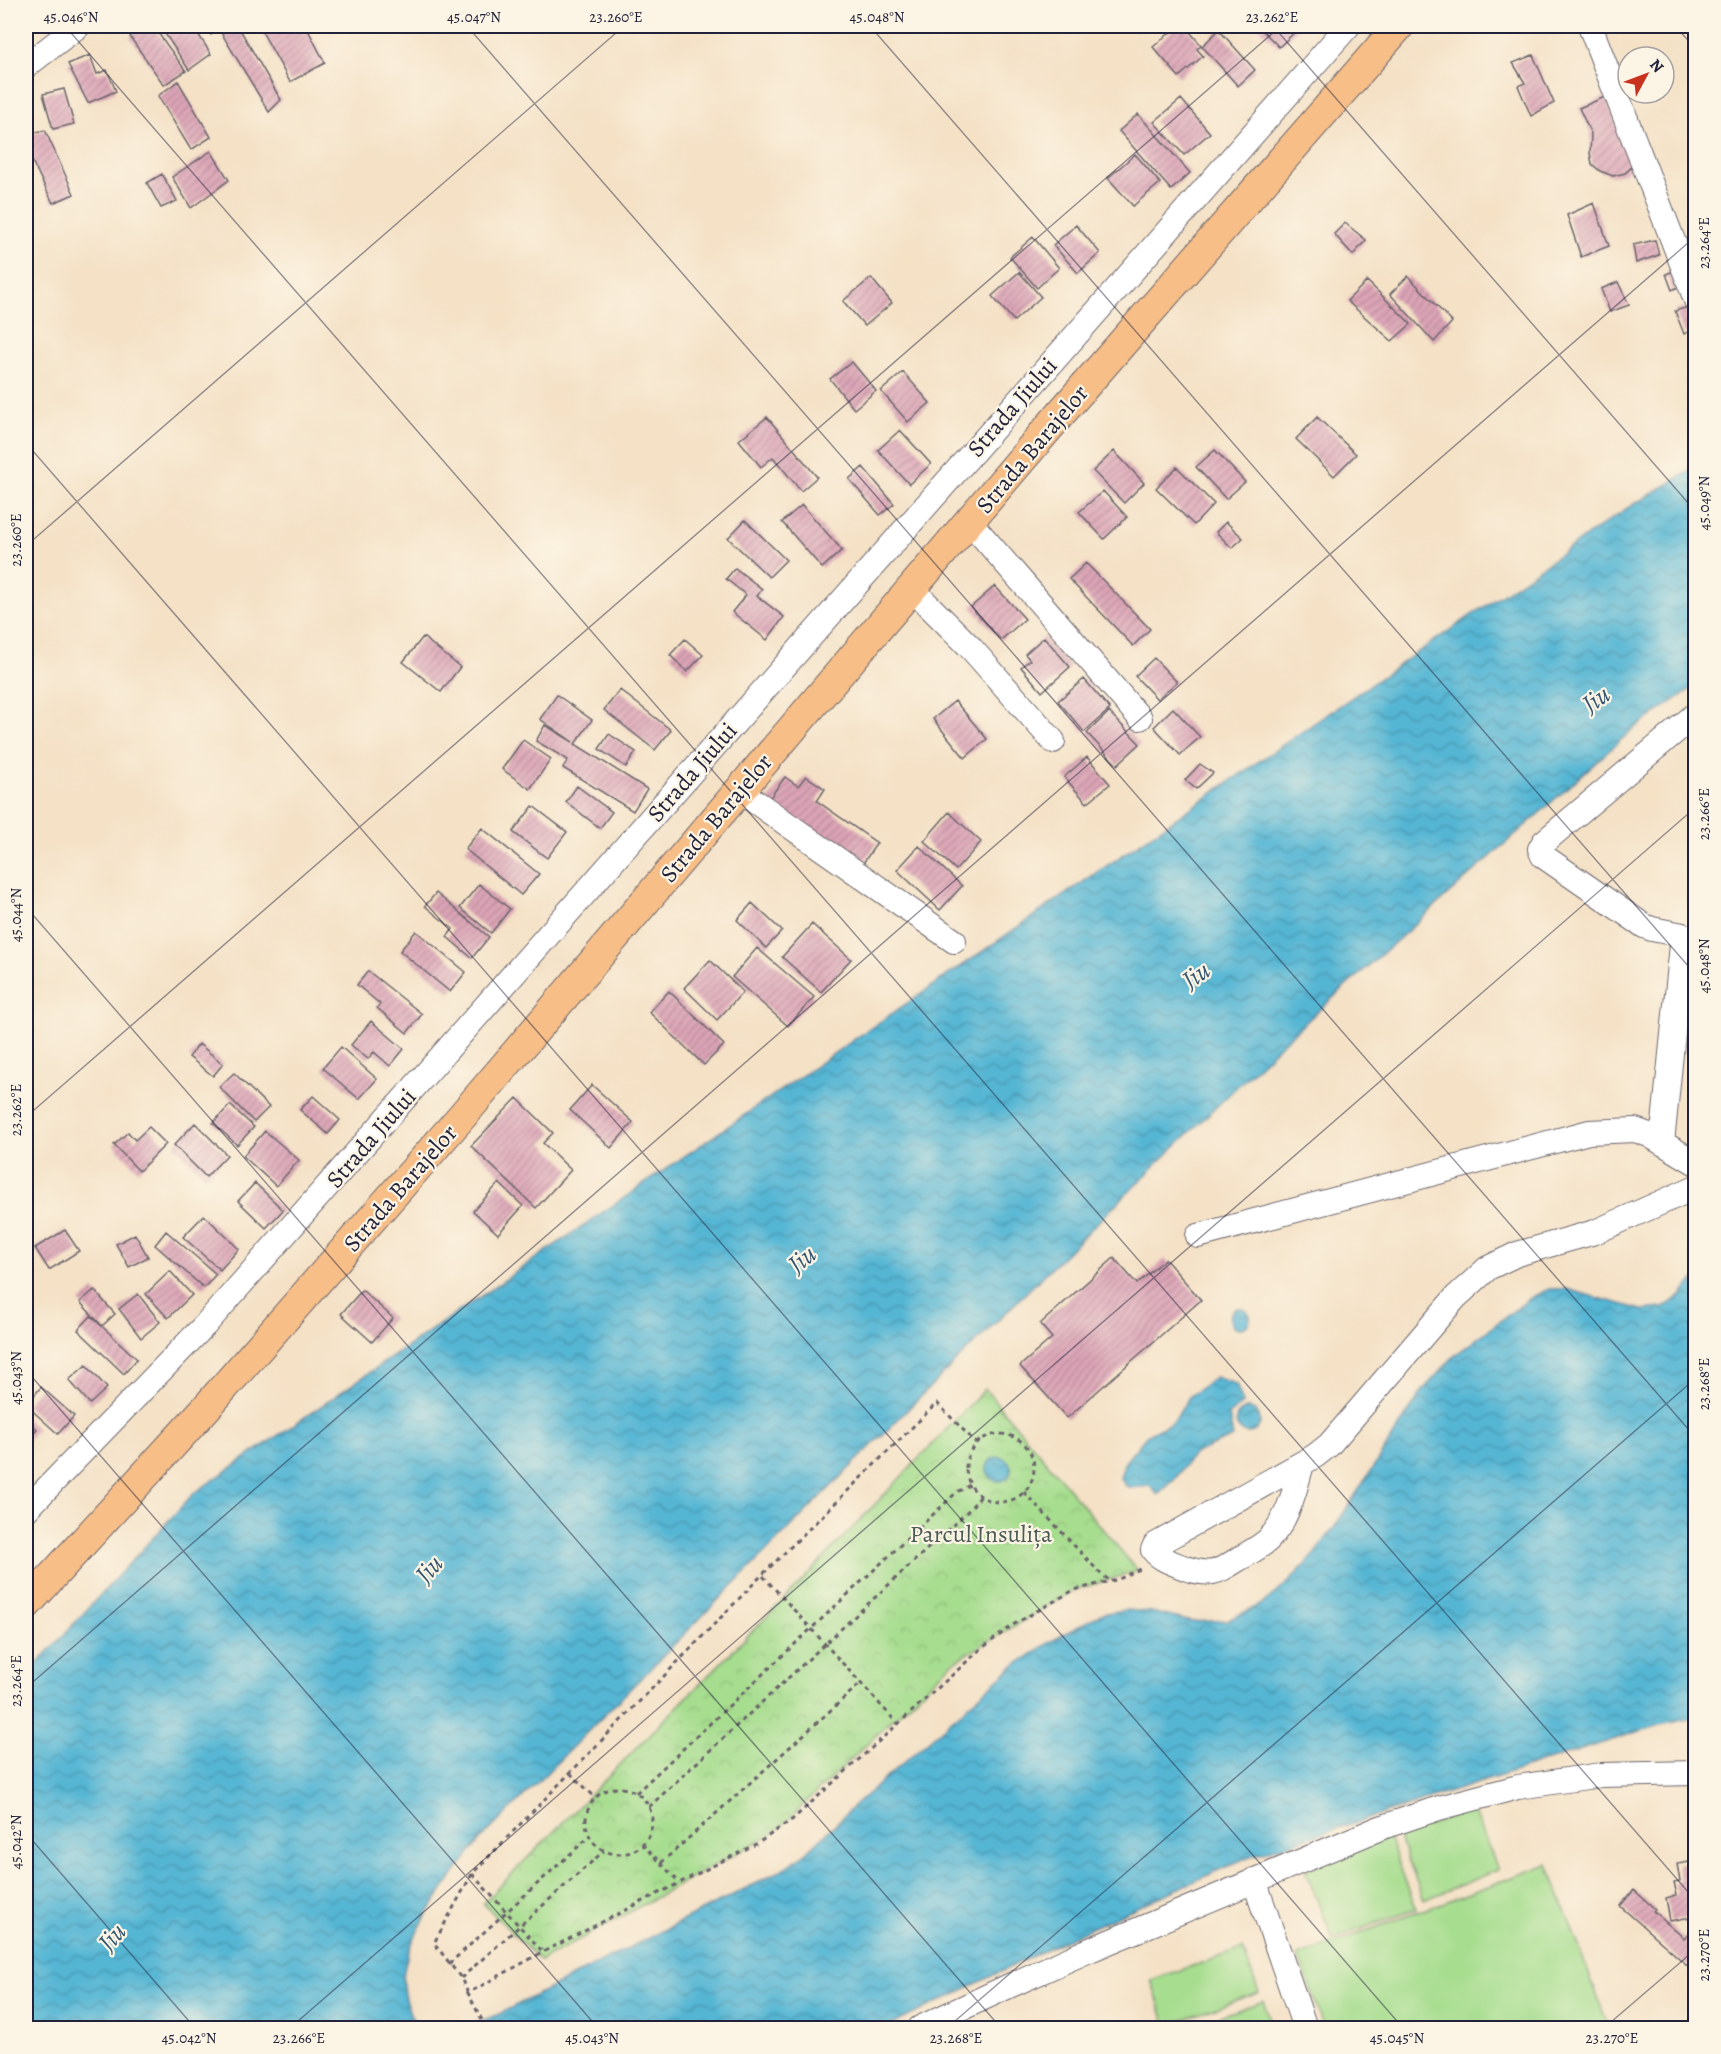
<svg xmlns="http://www.w3.org/2000/svg" width="1721" height="2054" font-family="Alegreya,serif">
<defs>
<pattern id="park-crowns" width="20" height="18" patternUnits="userSpaceOnUse" patternTransform="scale(1.5)"><rect width="20" height="18" fill="#a6dd8e"/><path d="M2 6a3 3 0 1 1 6 0M12 15a3 3 0 1 1 6 0" fill="none" stroke="#8fbd7b"/></pattern>
<pattern id="water-waves" width="16" height="10" patternUnits="userSpaceOnUse" patternTransform="scale(1.5)"><rect width="16" height="10" fill="#55b6d4"/><path d="M0 5q4-4 8 0t8 0" fill="none" stroke="#4694ad"/></pattern>
<pattern id="building-hatch" width="6" height="6" patternUnits="userSpaceOnUse" patternTransform="scale(1.5)"><rect width="6" height="6" fill="#dda5b7"/><path d="M-1 1l2-2M0 6l6-6M5 7l2-2" fill="none" stroke="#b38696"/></pattern>
</defs>
<rect width="100%" height="100%" fill="#fcf5e5"/>
<filter id="ink" filterUnits="userSpaceOnUse"><feTurbulence type="fractalNoise" baseFrequency=".0167" numOctaves="2"/><feDisplacementMap in="SourceGraphic" scale="12" xChannelSelector="R" yChannelSelector="G"/><feConvolveMatrix kernelMatrix="1 2 1 2 8 2 1 2 1" color-interpolation-filters="sRGB"/></filter>
<filter id="wash" filterUnits="userSpaceOnUse"><feTurbulence type="fractalNoise" baseFrequency=".008" numOctaves="4" result="noise"/><feDisplacementMap in="SourceGraphic" scale="24" xChannelSelector="R" yChannelSelector="G"/><feGaussianBlur stdDeviation="1.35" result="paint"/><feColorMatrix in="noise" values="0 0 0 0 0 0 0 0 0 0 0 0 0 0 0 0 0 1.4 0 .05"/><feComposite in="paint" operator="in"/></filter>
<g filter="url(#wash)">
<rect width="100%" height="100%" fill="#f4e1c6"/>
<path fill="url(#park-crowns)" stroke="#648064" stroke-width="1.5" d="M 985,1389 L 1138,1571 L 1074,1590 L 951,1664 L 774,1833 L 540,1961 L 483,1903 L 800,1583 Z"/>
<path fill="#a6dd8e" stroke="#648064" stroke-width="1.5" d="M 1473,1808 L 1498,1870 L 1424,1900 L 1399,1838 Z
M 1389,1837 L 1416,1909 L 1333,1939 L 1305,1870 Z
M 1548,1864 L 1609,2028 L 1325,2028 L 1298,1956 Z
M 1243,1949 L 1259,1993 L 1166,2025 L 1151,1980 Z
M 1263,2001 L 1273,2028 L 1187,2028 Z"/>
<path fill="url(#water-waves)" stroke="#3c6c88" stroke-width="1.5" d="M 1695,468 L 1695,686 L 1632,730 L 1278,1047 L 1154,1167 L 931,1386 L 479,1841 C 451,1881 386,1953 407,2005 C 409,2009 410,2015 412,2018 C 416,2022 423,2026 428,2028 L 26,2028 L 26,1676 L 193,1494 L 1626,509 Z
M 1695,1278 L 1695,1718 L 1659,1725 L 1248,1857 L 1084,1931 L 885,2028 L 463,2028 L 499,2014 L 778,1872 L 806,1853 L 854,1806 L 1011,1668 L 1050,1642 L 1101,1614 L 1125,1610 L 1151,1612 L 1192,1622 L 1228,1620 L 1262,1604 L 1289,1582 L 1313,1556 L 1334,1528 L 1423,1390 L 1454,1356 L 1532,1297 L 1549,1289 L 1566,1289 L 1642,1310 L 1663,1308 L 1682,1295 Z
M1230 1318a10 10 0 1 1 20 0a10 10 0 1 1-20 0Z
M 1215,1377 L 1236,1384 L 1243,1403 L 1229,1415 L 1233,1437 L 1193,1454 L 1175,1479 L 1158,1495 L 1150,1486 L 1128,1488 L 1120,1478 L 1125,1462 L 1147,1435 L 1173,1422 L 1189,1397 Z
M1236 1421a12 12 0 1 1 24 0a12 12 0 1 1-24 0Z
M987 1469a12 12 0 1 1 24 0a12 12 0 1 1-24 0Z"/>
<g id="blocks">
<path fill="url(#building-hatch)" d="M 144,26 L 153,26 L 186,71 L 164,85 L 130,37 Z
M 160,26 L 193,26 L 211,54 L 189,70 Z
M 205,26 L 238,26 L 281,100 L 269,112 L 219,29 L 211,35 Z
M 259,26 L 306,26 L 325,63 L 290,82 Z
M 1178,26 L 1185,26 L 1201,45 L 1197,49 L 1203,56 L 1179,77 L 1153,47 Z
M 1258,26 L 1296,26 L 1299,28 L 1279,47 Z
M 1219,30 L 1255,70 L 1238,86 L 1202,46 Z
M 90,55 L 97,74 L 107,70 L 116,91 L 88,103 L 68,64 Z
M 1533,55 L 1554,103 L 1531,116 L 1518,86 L 1525,83 L 1513,63 Z
M 178,81 L 211,137 L 191,150 L 158,96 Z
M 64,89 L 74,124 L 53,129 L 43,94 Z
M 1605,97 L 1634,165 L 1625,173 L 1613,176 L 1600,171 L 1592,164 L 1590,153 L 1591,134 L 1579,108 Z
M 1181,99 L 1210,133 L 1184,155 L 1154,122 Z
M 1138,114 L 1190,173 L 1171,190 L 1119,131 Z
M 45,130 L 74,194 L 53,203 L 26,149 L 26,134 Z
M 211,151 L 229,180 L 191,208 L 172,177 Z
M 1135,154 L 1160,183 L 1133,206 L 1108,178 Z
M 162,174 L 177,201 L 161,208 L 147,183 Z
M 1594,203 L 1609,246 L 1581,257 L 1567,215 Z
M 1345,223 L 1366,240 L 1353,255 L 1334,234 Z
M 1076,225 L 1100,253 L 1078,273 L 1053,245 Z
M 1033,237 L 1059,268 L 1037,288 L 1010,257 Z
M 1655,240 L 1659,255 L 1636,263 L 1633,245 Z
M 1681,268 L 1686,283 L 1672,290 L 1666,274 Z
M 1019,272 L 1041,297 L 1014,321 L 992,296 Z
M 1408,276 L 1452,322 L 1434,342 L 1390,294 Z
M 871,278 L 892,303 L 865,326 L 843,301 Z
M 1367,281 L 1411,324 L 1392,341 L 1347,301 Z
M 1618,282 L 1629,305 L 1610,312 L 1601,289 Z
M 1688,307 L 1696,322 L 1696,328 L 1684,334 L 1675,311 Z
M 852,362 L 876,391 L 854,409 L 830,379 Z
M 903,372 L 930,403 L 908,422 L 881,391 Z
M 767,417 L 817,477 L 801,491 L 773,457 L 761,467 L 739,440 Z
M 1317,417 L 1356,454 L 1334,476 L 1296,439 Z
M 900,430 L 931,464 L 909,484 L 878,450 Z
M 1215,450 L 1245,482 L 1226,499 L 1196,467 Z
M 1114,451 L 1144,483 L 1124,503 L 1093,471 Z
M 863,467 L 894,504 L 880,515 L 849,479 Z
M 1177,467 L 1214,504 L 1194,525 L 1156,488 Z
M 1103,491 L 1127,517 L 1104,539 L 1079,512 Z
M 802,505 L 842,550 L 822,568 L 782,522 Z
M 745,520 L 786,560 L 769,577 L 728,538 Z
M 1226,522 L 1243,538 L 1232,548 L 1216,532 Z
M 1086,563 L 1150,629 L 1133,646 L 1069,579 Z
M 735,568 L 762,589 L 757,596 L 784,617 L 767,640 L 732,612 L 746,595 L 726,579 Z
M 995,586 L 1025,619 L 1001,640 L 971,607 Z
M 423,637 L 460,667 L 441,692 L 403,662 Z
M 1044,637 L 1070,667 L 1042,692 L 1021,667 L 1030,660 L 1025,654 Z
M 685,639 L 703,655 L 687,672 L 670,655 Z
M 1154,658 L 1177,682 L 1157,699 L 1135,676 Z
M 1084,679 L 1110,709 L 1084,732 L 1058,701 Z
M 620,690 L 671,730 L 655,750 L 604,710 Z
M 557,695 L 592,720 L 575,744 L 647,789 L 633,811 L 563,768 L 568,760 L 536,741 L 545,725 L 573,742 L 540,719 Z
M 955,701 L 987,739 L 965,758 L 933,719 Z
M 1173,708 L 1200,737 L 1180,755 L 1154,727 Z
M 1109,712 L 1140,744 L 1117,765 L 1087,733 Z
M 609,734 L 636,752 L 626,767 L 599,749 Z
M 523,740 L 551,759 L 530,789 L 502,769 Z
M 1087,757 L 1110,784 L 1087,803 L 1064,777 Z
M 1200,764 L 1213,773 L 1196,789 L 1185,780 Z
M 806,776 L 825,789 L 817,801 L 877,843 L 859,869 L 766,803 L 785,777 L 798,786 Z
M 577,786 L 612,812 L 600,828 L 566,802 Z
M 533,806 L 567,832 L 547,858 L 513,832 Z
M 949,812 L 981,842 L 956,870 L 924,841 Z
M 482,828 L 539,874 L 521,895 L 465,849 Z
M 919,846 L 962,886 L 940,910 L 897,870 Z
M 479,884 L 510,909 L 491,933 L 460,908 Z
M 436,893 L 489,937 L 472,958 L 447,937 L 453,929 L 425,906 Z
M 752,903 L 782,931 L 766,948 L 737,920 Z
M 812,924 L 851,959 L 821,992 L 782,957 Z
M 416,931 L 466,972 L 450,992 L 400,951 Z
M 757,948 L 814,997 L 788,1026 L 732,977 Z
M 710,960 L 743,992 L 717,1020 L 684,988 Z
M 368,971 L 422,1014 L 407,1033 L 377,1008 L 380,1004 L 357,985 Z
M 669,991 L 724,1045 L 704,1065 L 649,1012 Z
M 371,1021 L 404,1049 L 390,1066 L 374,1052 L 368,1059 L 351,1045 Z
M 199,1044 L 223,1064 L 213,1076 L 189,1057 Z
M 341,1047 L 377,1079 L 359,1099 L 323,1068 Z
M 234,1073 L 269,1107 L 254,1122 L 219,1087 Z
M 592,1085 L 633,1122 L 611,1148 L 570,1110 Z
M 313,1096 L 340,1120 L 328,1134 L 300,1110 Z
M 517,1098 L 553,1133 L 543,1143 L 571,1170 L 536,1208 L 471,1146 Z
M 230,1105 L 254,1127 L 237,1145 L 213,1123 Z
M 195,1123 L 227,1155 L 206,1177 L 174,1145 Z
M 149,1127 L 166,1144 L 139,1171 L 114,1145 L 128,1132 L 135,1140 Z
M 265,1131 L 299,1160 L 276,1186 L 243,1156 Z
M 255,1183 L 283,1210 L 266,1228 L 238,1201 Z
M 499,1183 L 523,1206 L 498,1234 L 473,1211 Z
M 204,1215 L 239,1249 L 220,1270 L 183,1237 Z
M 65,1230 L 79,1251 L 49,1270 L 35,1248 Z
M 166,1231 L 216,1274 L 204,1288 L 155,1245 Z
M 135,1234 L 148,1257 L 129,1267 L 116,1244 Z
M 1114,1258 L 1137,1284 L 1165,1259 L 1201,1300 L 1067,1418 L 1020,1366 L 1052,1338 L 1040,1324 Z
M 170,1271 L 192,1295 L 168,1318 L 146,1294 Z
M 94,1290 L 115,1314 L 102,1326 L 80,1302 Z
M 362,1290 L 393,1318 L 372,1342 L 341,1314 Z
M 138,1294 L 160,1322 L 141,1338 L 119,1309 Z
M 91,1316 L 137,1359 L 124,1374 L 78,1330 Z
M 86,1365 L 107,1388 L 90,1404 L 69,1380 Z
M 41,1387 L 74,1416 L 58,1434 L 26,1405 Z
M 26,1419 L 37,1429 L 26,1442 Z
M 1696,1861 L 1696,1916 L 1670,1921 L 1666,1898 L 1677,1895 L 1674,1882 L 1680,1881 L 1677,1864 Z
M 1634,1890 L 1655,1909 L 1653,1911 L 1684,1938 L 1696,1926 L 1696,1957 L 1688,1966 L 1620,1906 Z"/>
</g>
</g>
<g filter="url(#ink)">
<use href="#blocks" fill-opacity="0" stroke="#6c656c" stroke-width="1.5"/>
<g fill="none" stroke-linecap="round" stroke-linejoin="round">
<defs>
<path id="minor" d="M 1590,26 L 1696,300
M 26,66 L 78,26
M 970,522 L 1140,718
M 912,589 L 970,647 L 1053,741
M 740,791 L 954,941
M 1662,1143 L 1683,935 L 1652,929 L 1644,926 L 1543,856 L 1540,849 L 1544,842 L 1696,714
M 1198,1236 L 1589,1132 L 1635,1130 L 1649,1135 L 1696,1163
M 1302,1464 C 1295,1490 1288,1520 1268,1540 C 1259,1548 1247,1554 1237,1560 C 1215,1574 1210,1576 1185,1568 C 1173,1563 1161,1560 1153,1550 L 1155,1545 L 1315,1456 L 1329,1445 L 1456,1297 L 1488,1268 L 1517,1254 L 1595,1232 L 1696,1187
M 26,1510 L 205,1325 L 1348,26
M 1254,1880 L 1304,2025
M 920,2028 L 1009,1986 L 1085,1952 L 1380,1828 L 1439,1808 L 1518,1787 L 1601,1775 L 1696,1773"/>
<path id="major" d="M 26,1605 L 206,1408 L 463,1115 L 1062,412 L 1399,26"/>
</defs>
<use href="#minor" stroke="#6c656c" stroke-width="26"/>
<use href="#major" stroke="#6c656c" stroke-width="32"/>
<path stroke="#6c656c" stroke-width="3" stroke-dasharray="4.5 4.5" stroke-linecap="butt" d="M966 1468a34 34 0 1 1 68 0a34 34 0 1 1-68 0Z
M 1024,1492 L 1101,1574 L 1109,1580
M 763,1576 L 897,1723
M 570,1773 L 596,1798
M586 1821a33 33 0 1 1 66 0a33 33 0 1 1-66 0Z
M 636,1793 L 957,1492 L 970,1485
M 649,1807 L 965,1514 L 981,1496
M 642,1844 L 680,1883
M 661,1863 L 861,1683
M 472,1874 L 543,1952
M 449,1964 L 590,1836
M 461,1978 L 604,1851
M 468,1993 L 461,1978 L 434,1943 L 472,1874 L 762,1575 L 937,1403 L 976,1443
M 486,2028 L 468,1993 L 543,1952 L 758,1843 L 793,1819 L 982,1648 L 1016,1623 L 1074,1590 L 1119,1579 L 1142,1568"/>
<use href="#minor" stroke="#fff" stroke-width="24"/>
<use href="#major" stroke="#f7be87" stroke-width="30"/>
</g>
</g>
<path fill="none" stroke="#22223b" stroke-width="1.5" stroke-opacity="0.45" d="M 65,26 L 1696,1901M 467,26 L 1696,1438M 870,26 L 1696,975M 1273,26 L 1696,512M 1675,26 L 1696,49M 26,443 L 1403,2028M 26,546 L 624,26M 26,907 L 1001,2028M 26,1117 L 1281,26M 26,1370 L 598,2028M 26,1688 L 1696,236M 26,1833 L 195,2028M 290,2028 L 1696,807M 947,2028 L 1696,1378M 1604,2028 L 1696,1949"/>
<g text-anchor="middle" dominant-baseline="central" stroke-width="4.5" stroke-linejoin="round" paint-order="stroke">
<g font-size="24" fill="#22223b" stroke="#fcf5e5">
<text transform="translate(1012 407) rotate(-49)">Strada Jiului</text>
<text transform="translate(1032 449) rotate(-50)">Strada Barajelor</text>
<text transform="translate(692 772) rotate(-49)">Strada Jiului</text>
<text transform="translate(716 818) rotate(-50)">Strada Barajelor</text>
<text transform="translate(371 1138) rotate(-49)">Strada Jiului</text>
<text transform="translate(400 1188) rotate(-49)">Strada Barajelor</text>
</g>
<g font-size="24" fill="#4a5a54" stroke="#fcf5e5">
<text x="981" y="1534">Parcul Insulița</text>
</g>
<g font-size="26" font-style="italic" fill="#345671" stroke="#fcf5e5">
<text transform="translate(1596 699) rotate(-35)">Jiu</text>
<text transform="translate(1196 975) rotate(-35)">Jiu</text>
<text transform="translate(802 1259) rotate(-39)">Jiu</text>
<text transform="translate(429 1569) rotate(-49)">Jiu</text>
<text transform="translate(112 1937) rotate(-49)">Jiu</text>
</g>
</g>
<rect width="1721" height="2054" fill="none" stroke="#fcf5e5" stroke-width="66"/>
<g transform="translate(1646 75) rotate(49)"><circle r="28" fill="#fcf5e5" stroke="#a5a1a1" stroke-width="1.5"/>
<path d="M0-4.5L10 22L0 15L-10 22Z" fill="#c8321e"/>
<text y="-9" font-size="16" font-weight="bold" text-anchor="middle" fill="#22223b">N</text>
</g>
<rect x="33" y="33" width="1655" height="1988" fill="none" stroke="#22223b" stroke-width="2"/>
<g font-size="15" text-anchor="middle" fill="#22223b">
<text x="71" y="22">45.046°N</text>
<text x="474" y="22">45.047°N</text>
<text x="616" y="22">23.260°E</text>
<text x="877" y="22">45.048°N</text>
<text x="1272" y="22">23.262°E</text>
<text transform="translate(1704 243) rotate(-90)" y="5">23.264°E</text>
<text transform="translate(1704 503) rotate(-90)" y="5">45.049°N</text>
<text transform="translate(16 540) rotate(-90)" y="5">23.260°E</text>
<text transform="translate(1704 814) rotate(-90)" y="5">23.266°E</text>
<text transform="translate(16 915) rotate(-90)" y="5">45.044°N</text>
<text transform="translate(1704 966) rotate(-90)" y="5">45.048°N</text>
<text transform="translate(16 1110) rotate(-90)" y="5">23.262°E</text>
<text transform="translate(16 1378) rotate(-90)" y="5">45.043°N</text>
<text transform="translate(1704 1384) rotate(-90)" y="5">23.268°E</text>
<text transform="translate(16 1681) rotate(-90)" y="5">23.264°E</text>
<text transform="translate(16 1842) rotate(-90)" y="5">45.042°N</text>
<text transform="translate(1704 1955) rotate(-90)" y="5">23.270°E</text>
<text x="189" y="2043">45.042°N</text>
<text x="299" y="2043">23.266°E</text>
<text x="592" y="2043">45.043°N</text>
<text x="956" y="2043">23.268°E</text>
<text x="1397" y="2043">45.045°N</text>
<text x="1612" y="2043">23.270°E</text>
</g>
</svg>
